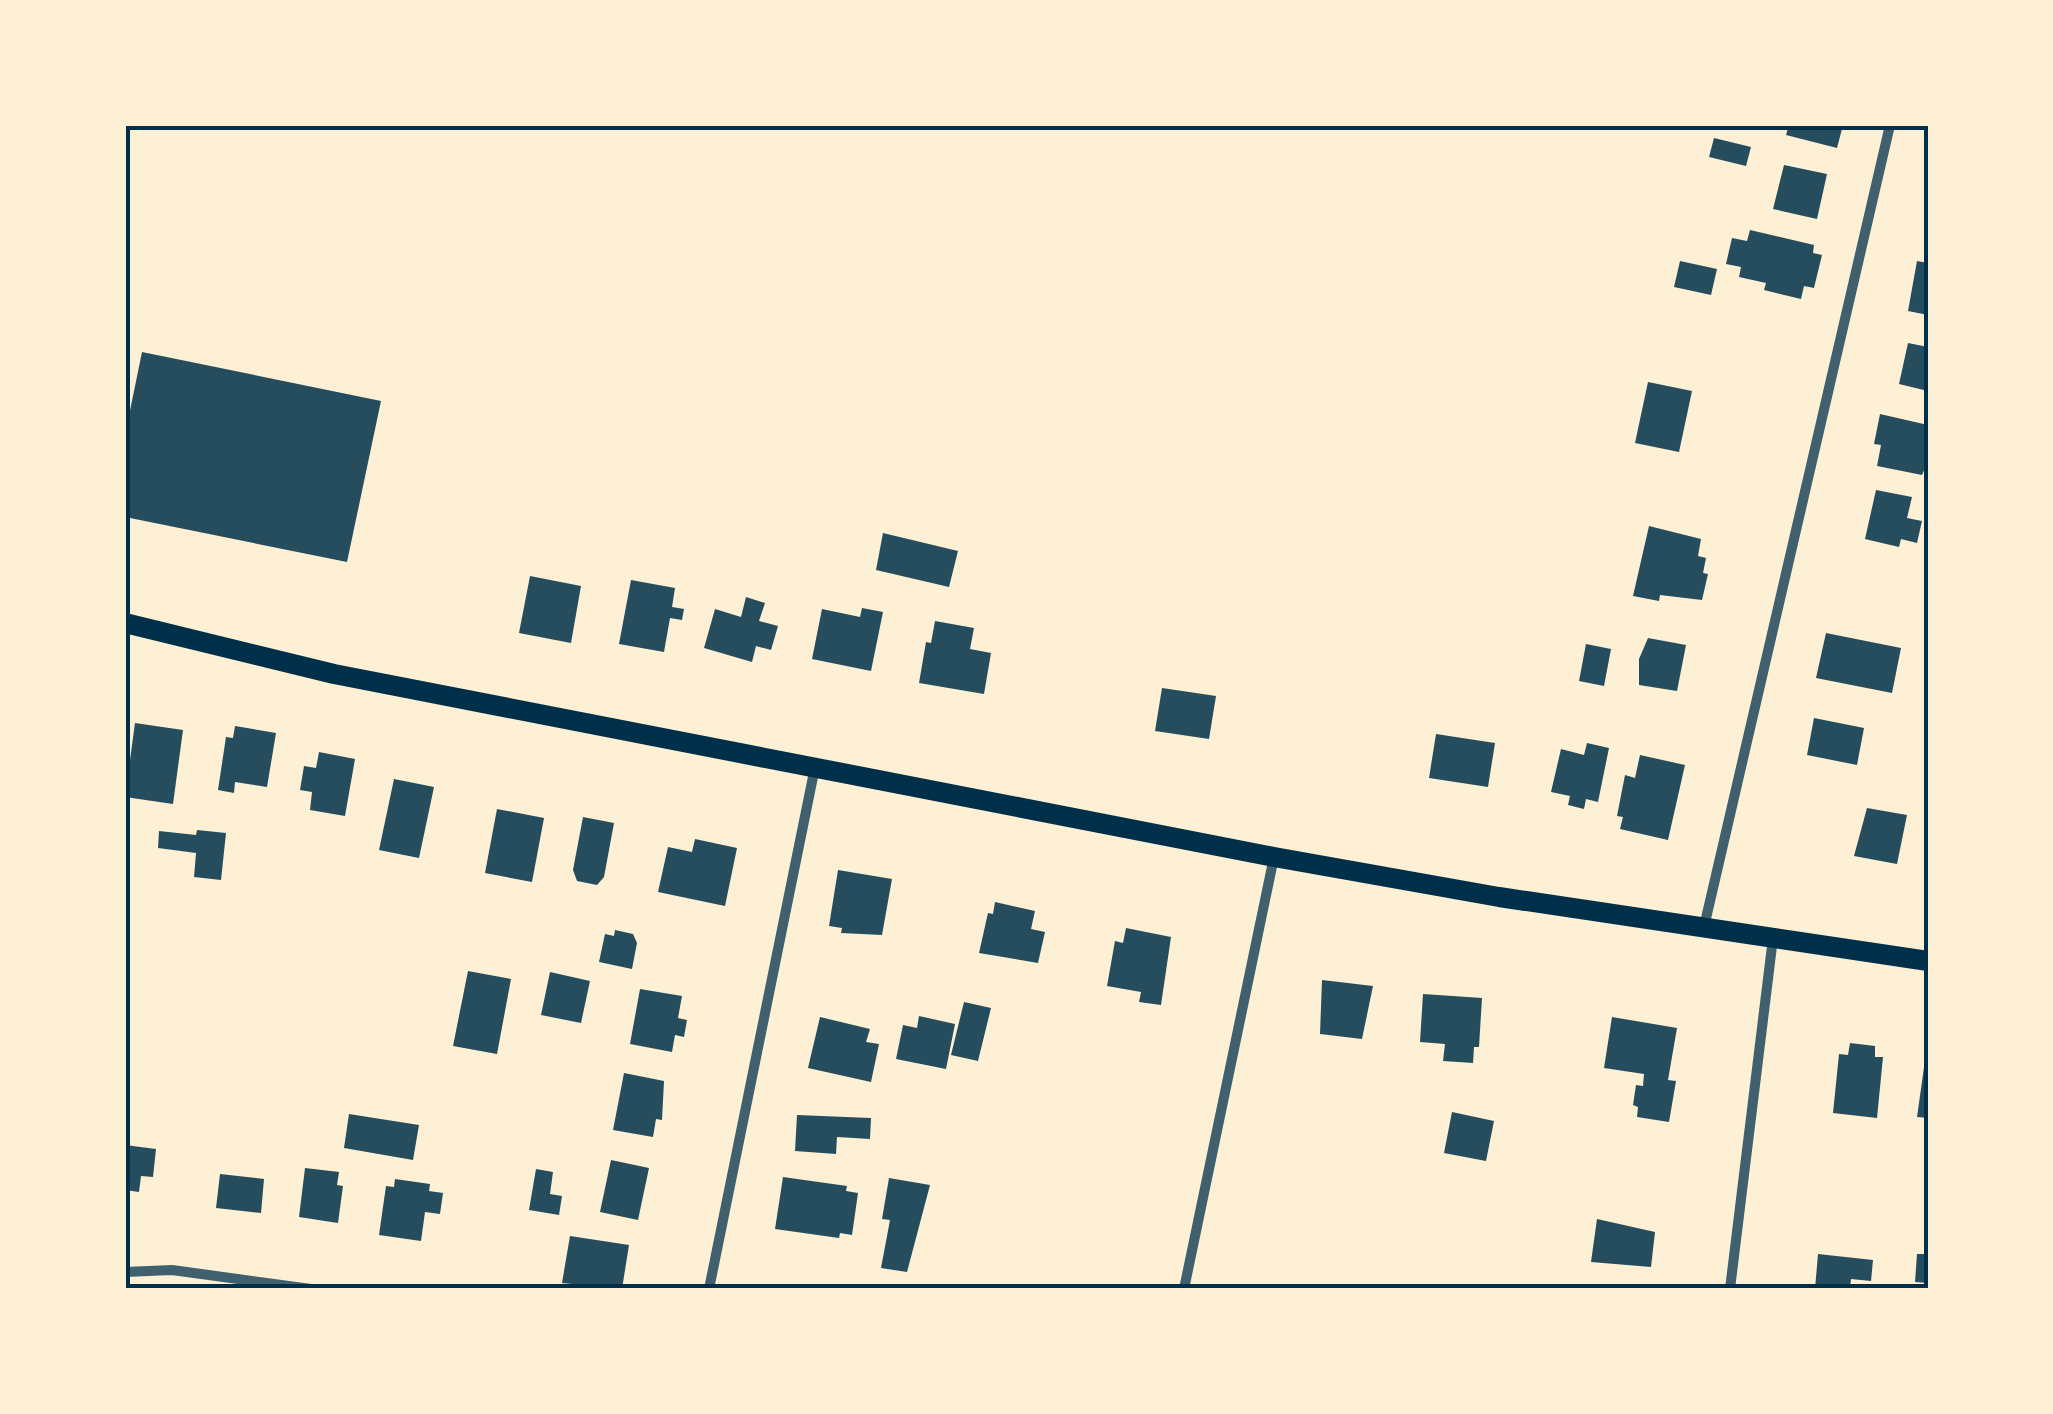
<svg xmlns="http://www.w3.org/2000/svg" width="2053" height="1414" font-family="'Fira Sans Condensed',sans-serif">
<rect width="100%" height="100%" fill="#fdf0d5"/>
<path fill="#264d5e" d="M 1789,125 L 1843,125 L 1837,148 L 1786,135 Z
M 1714,138 L 1751,147 L 1746,166 L 1709,157 Z
M 1784,165 L 1827,174 L 1817,219 L 1773,209 Z
M 1750,230 L 1814,245 L 1813,253 L 1822,255 L 1814,288 L 1804,286 L 1801,299 L 1764,290 L 1766,283 L 1739,277 L 1741,267 L 1726,264 L 1732,238 L 1747,241 Z
M 1680,261 L 1717,269 L 1711,295 L 1674,287 Z
M 1917,261 L 1928,263 L 1928,315 L 1908,311 Z
M 1908,343 L 1928,347 L 1928,391 L 1899,384 Z
M 142,352 L 381,401 L 347,562 L 125,517 L 125,435 Z
M 1648,382 L 1692,391 L 1679,452 L 1635,443 Z
M 1880,414 L 1928,425 L 1928,461 L 1922,475 L 1877,466 L 1881,445 L 1874,444 Z
M 1876,490 L 1912,497 L 1907,518 L 1922,521 L 1917,543 L 1901,539 L 1899,547 L 1865,539 Z
M 1649,526 L 1701,539 L 1698,556 L 1706,558 L 1703,573 L 1708,574 L 1702,600 L 1660,595 L 1659,601 L 1633,596 Z
M 883,533 L 958,551 L 949,587 L 876,570 Z
M 530,576 L 581,586 L 571,643 L 519,633 Z
M 631,580 L 675,588 L 672,607 L 684,609 L 682,620 L 670,618 L 664,652 L 619,644 Z
M 746,597 L 765,603 L 759,621 L 778,626 L 771,650 L 756,646 L 752,662 L 704,648 L 715,609 L 741,617 Z
M 862,608 L 883,612 L 871,671 L 812,659 L 822,609 L 860,617 Z
M 935,621 L 974,628 L 970,649 L 991,653 L 984,694 L 919,683 L 926,642 L 931,643 Z
M 1826,633 L 1901,648 L 1892,693 L 1816,678 Z
M 1648,638 L 1686,645 L 1677,691 L 1639,685 L 1639,659 Z
M 1586,644 L 1611,649 L 1604,686 L 1579,681 Z
M 1162,688 L 1216,696 L 1209,739 L 1155,731 Z
M 1814,718 L 1864,728 L 1857,765 L 1807,755 Z
M 135,723 L 183,730 L 173,804 L 125,797 Z
M 235,726 L 276,733 L 267,787 L 235,782 L 234,793 L 218,790 L 226,737 L 233,738 Z
M 1436,734 L 1495,743 L 1488,787 L 1429,778 Z
M 1587,743 L 1609,748 L 1598,802 L 1586,799 L 1584,809 L 1568,805 L 1570,796 L 1551,792 L 1561,749 L 1584,755 Z
M 319,752 L 355,759 L 345,816 L 310,810 L 312,792 L 300,790 L 304,766 L 316,768 Z
M 1640,755 L 1685,765 L 1668,840 L 1620,829 L 1623,817 L 1617,816 L 1625,775 L 1635,778 Z
M 394,779 L 434,787 L 419,858 L 379,850 Z
M 1867,808 L 1907,815 L 1897,864 L 1854,856 Z
M 497,809 L 544,818 L 532,882 L 485,873 Z
M 583,817 L 614,823 L 604,877 L 597,885 L 577,881 L 573,870 Z
M 197,830 L 226,833 L 221,880 L 194,877 L 196,853 L 158,848 L 159,831 L 196,835 Z
M 695,839 L 737,848 L 725,906 L 658,892 L 668,847 L 692,852 Z
M 838,870 L 892,879 L 882,935 L 841,933 L 842,928 L 829,926 Z
M 995,902 L 1035,911 L 1031,929 L 1045,932 L 1038,963 L 979,953 L 988,913 L 993,914 Z
M 1126,928 L 1171,937 L 1161,1005 L 1139,1002 L 1141,992 L 1107,986 L 1115,941 L 1123,943 Z
M 615,930 L 633,934 L 637,943 L 632,969 L 599,962 L 605,934 L 614,936 Z
M 468,971 L 511,979 L 497,1054 L 453,1046 Z
M 550,972 L 590,981 L 581,1023 L 541,1015 Z
M 1322,980 L 1373,986 L 1362,1039 L 1320,1034 Z
M 640,989 L 682,996 L 678,1018 L 687,1020 L 684,1037 L 675,1035 L 672,1052 L 630,1044 Z
M 1423,994 L 1482,998 L 1479,1047 L 1474,1047 L 1473,1063 L 1443,1061 L 1445,1044 L 1420,1042 Z
M 964,1002 L 991,1008 L 978,1061 L 951,1055 Z
M 919,1016 L 955,1024 L 946,1069 L 896,1059 L 903,1025 L 917,1028 Z
M 820,1017 L 870,1029 L 866,1042 L 879,1044 L 871,1082 L 808,1068 Z
M 1612,1017 L 1677,1028 L 1668,1080 L 1676,1081 L 1669,1122 L 1637,1117 L 1638,1107 L 1633,1105 L 1636,1085 L 1643,1086 L 1644,1074 L 1604,1068 Z
M 1850,1043 L 1875,1046 L 1875,1057 L 1883,1057 L 1877,1118 L 1833,1113 L 1839,1054 L 1848,1055 Z
M 1926,1053 L 1928,1053 L 1928,1118 L 1917,1117 Z
M 624,1073 L 664,1081 L 662,1120 L 656,1119 L 653,1137 L 613,1130 Z
M 1452,1112 L 1494,1121 L 1486,1161 L 1444,1153 Z
M 349,1114 L 419,1125 L 413,1160 L 344,1148 Z
M 797,1115 L 871,1118 L 870,1139 L 837,1137 L 836,1154 L 795,1151 Z
M 125,1145 L 156,1149 L 153,1177 L 141,1176 L 139,1192 L 125,1190 Z
M 611,1160 L 649,1168 L 638,1220 L 600,1212 Z
M 305,1168 L 339,1172 L 337,1185 L 343,1186 L 338,1223 L 299,1217 Z
M 536,1169 L 553,1172 L 550,1194 L 562,1196 L 559,1215 L 529,1210 Z
M 220,1174 L 264,1179 L 261,1213 L 216,1208 Z
M 783,1177 L 847,1186 L 846,1191 L 858,1193 L 852,1235 L 840,1233 L 839,1238 L 775,1229 Z
M 889,1178 L 930,1185 L 907,1272 L 881,1268 L 890,1220 L 882,1219 Z
M 395,1179 L 430,1184 L 429,1191 L 443,1193 L 440,1214 L 425,1212 L 421,1241 L 379,1235 L 386,1186 L 394,1187 Z
M 1597,1219 L 1655,1232 L 1651,1267 L 1591,1262 Z
M 570,1236 L 629,1245 L 622,1289 L 562,1283 Z
M 1818,1254 L 1873,1260 L 1871,1281 L 1851,1279 L 1850,1289 L 1815,1289 Z
M 1917,1254 L 1928,1254 L 1928,1283 L 1915,1282 Z"/>
<g fill="none" stroke-linecap="round" stroke-linejoin="round">
<path stroke="#3f606c" stroke-width="10" d="M 1704,927 L 1890,125
M 125,1272 L 172,1270 L 311,1289
M 709,1289 L 815,767
M 1184,1289 L 1274,857
M 1730,1289 L 1773,938"/>
<path stroke="#003049" stroke-width="20" d="M 125,623 L 334,674 L 1274,857 L 1499,897 L 1928,961"/>
</g>
<rect width="2053" height="1414" fill="none" stroke="#fdf0d5" stroke-width="255"/>
<rect x="128" y="128" width="1798" height="1158" fill="none" stroke="#003049" stroke-width="4"/>
</svg>
